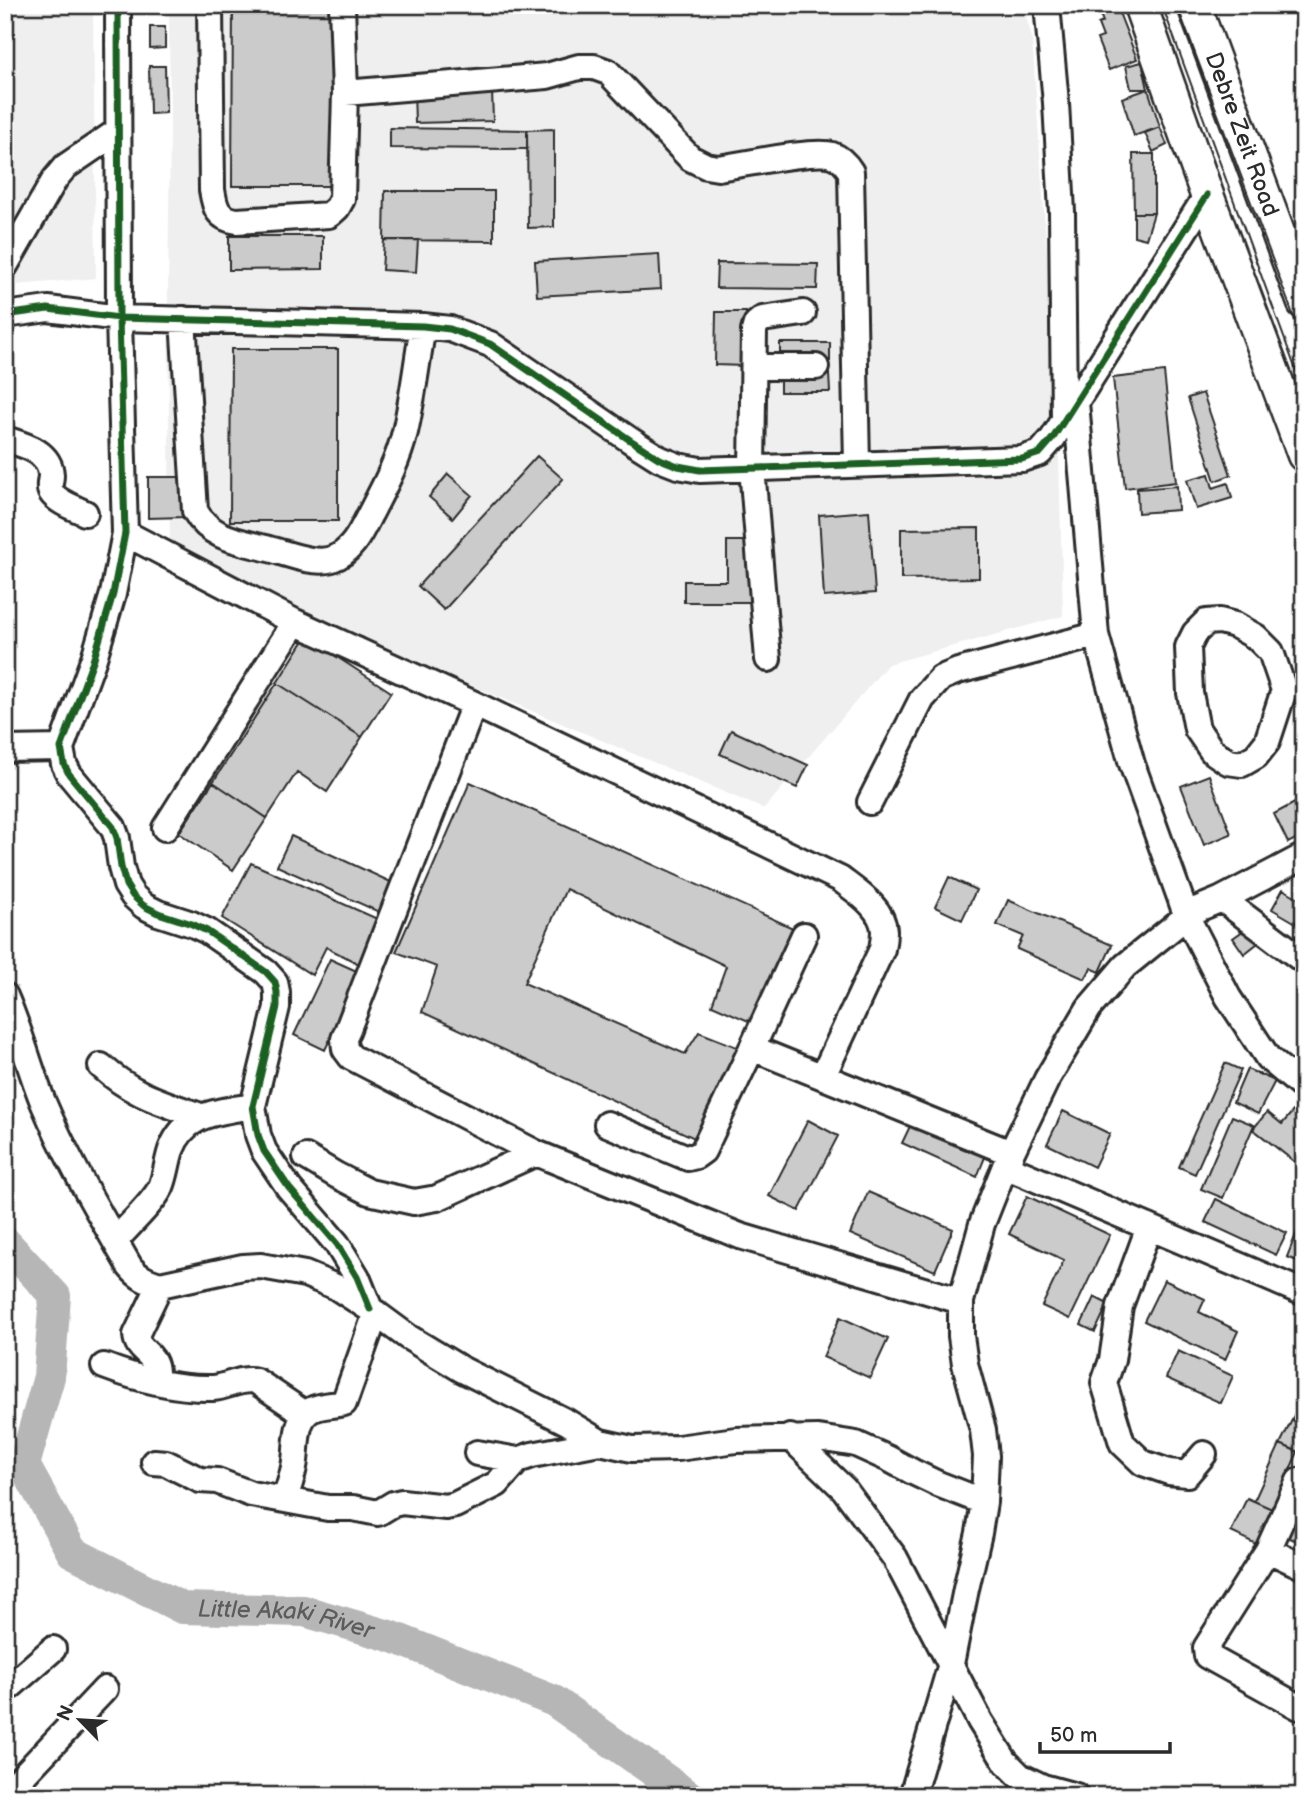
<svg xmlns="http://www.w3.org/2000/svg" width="1309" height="1801" font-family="'Balsamiq Sans',sans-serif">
<rect width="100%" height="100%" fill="#fff"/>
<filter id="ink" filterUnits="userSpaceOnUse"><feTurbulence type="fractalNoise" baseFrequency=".0143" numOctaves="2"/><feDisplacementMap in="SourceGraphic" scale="14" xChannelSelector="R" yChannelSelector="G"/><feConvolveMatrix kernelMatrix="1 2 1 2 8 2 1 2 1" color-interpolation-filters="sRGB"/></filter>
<g filter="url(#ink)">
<path fill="#efefef" d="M 5,5 L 93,5 L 96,278 L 5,286 Z
M 169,5 L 1023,5 L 1032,38 L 1058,415 L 1063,616 L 888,664 L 764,809 L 170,558 L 168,294 L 170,131 Z"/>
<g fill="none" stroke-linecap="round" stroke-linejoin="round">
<path stroke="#b6b6b6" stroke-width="32" id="s1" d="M 5,1242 L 55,1296 L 49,1377 L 24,1465 L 72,1552 L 182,1608 L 304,1611 L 393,1637 L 554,1701 L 689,1796"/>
</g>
<path fill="#cbcbcb" stroke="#2b2b2b" stroke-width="2" d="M 233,5 L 335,5 L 334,186 L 232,186 Z
M 1100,5 L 1116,5 L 1137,59 L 1109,70 L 1097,39 L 1103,37 L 1098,24 L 1103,22 L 1097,6 Z
M 150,27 L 165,27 L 165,48 L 150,49 Z
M 1142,62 L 1148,89 L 1131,89 L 1126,66 Z
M 149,66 L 165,66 L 166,113 L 150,114 Z
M 1148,89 L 1160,127 L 1134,136 L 1122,98 Z
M 492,90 L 493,121 L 415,123 L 414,91 Z
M 1160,127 L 1167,145 L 1153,152 L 1145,133 Z
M 390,128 L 527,130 L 527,149 L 390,148 Z
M 554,129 L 554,227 L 528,228 L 527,130 Z
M 1133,154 L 1154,154 L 1154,213 L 1134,213 Z
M 385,191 L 494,191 L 494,241 L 384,240 Z
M 1134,213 L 1154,213 L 1146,239 L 1134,236 Z
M 229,236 L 323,236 L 323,269 L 229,270 Z
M 384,240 L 418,240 L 416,272 L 382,270 Z
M 659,254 L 661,289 L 537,296 L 535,261 Z
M 717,263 L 818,264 L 817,289 L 716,288 Z
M 716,312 L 746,312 L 745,366 L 715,365 Z
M 780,343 L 830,343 L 830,361 L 780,361 Z
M 231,349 L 338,349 L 338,521 L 230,521 Z
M 1164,372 L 1176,482 L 1125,488 L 1113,378 Z
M 829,374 L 830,392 L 780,392 L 780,375 Z
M 1203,393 L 1231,475 L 1215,481 L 1188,398 Z
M 537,456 L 563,479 L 444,610 L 418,586 Z
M 448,474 L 472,495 L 453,518 L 429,497 Z
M 1209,474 L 1213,488 L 1228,483 L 1232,498 L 1196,509 L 1187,480 Z
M 148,477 L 186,477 L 186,517 L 148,518 Z
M 1177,486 L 1178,510 L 1138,513 L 1137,489 Z
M 869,511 L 875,593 L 824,597 L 819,515 Z
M 979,528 L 979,578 L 901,579 L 901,529 Z
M 727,541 L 749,541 L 749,602 L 684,602 L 684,581 L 727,581 Z
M 306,637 L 391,692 L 362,737 L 277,683 Z
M 277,683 L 362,737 L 327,792 L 297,772 L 267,818 L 213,782 Z
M 731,730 L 808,765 L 797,788 L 720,754 Z
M 1209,775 L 1231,834 L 1204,845 L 1181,786 Z
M 213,782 L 267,818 L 233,870 L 179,833 Z
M 470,782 L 793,928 L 753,1023 L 712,1005 L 726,966 L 566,889 L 524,983 L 685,1054 L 699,1032 L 737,1047 L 701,1141 L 422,1012 L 437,967 L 396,952 Z
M 1304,798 L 1304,835 L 1288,843 L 1274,814 Z
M 291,836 L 393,883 L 379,912 L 277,866 Z
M 251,863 L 382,921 L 363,966 L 326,947 L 312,975 L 222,918 Z
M 949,877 L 976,890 L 962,920 L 935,907 Z
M 1283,889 L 1304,901 L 1304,910 L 1296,923 L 1272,909 Z
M 1008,900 L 1112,945 L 1100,972 L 1091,968 L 1085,979 L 1017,949 L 1023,936 L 997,925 Z
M 1247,928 L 1258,943 L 1244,954 L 1233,938 Z
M 330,959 L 361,973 L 325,1050 L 294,1035 Z
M 1225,1063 L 1241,1070 L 1195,1174 L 1179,1167 Z
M 1247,1069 L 1275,1081 L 1258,1114 L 1233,1102 Z
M 1294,1110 L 1304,1118 L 1304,1163 L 1301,1167 L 1253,1129 L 1267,1112 L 1282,1124 Z
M 1063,1111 L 1110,1134 L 1094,1167 L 1047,1144 Z
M 1232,1116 L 1254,1125 L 1223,1198 L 1201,1189 Z
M 808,1120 L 838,1136 L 799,1211 L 769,1196 Z
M 911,1124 L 985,1157 L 977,1177 L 902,1143 Z
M 868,1192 L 953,1229 L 935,1271 L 850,1234 Z
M 1027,1196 L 1110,1235 L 1070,1319 L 1042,1306 L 1064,1260 L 1009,1234 Z
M 1216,1199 L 1287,1233 L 1276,1255 L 1205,1222 Z
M 1297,1232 L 1304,1235 L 1304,1264 L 1287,1257 Z
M 1164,1280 L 1205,1299 L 1199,1312 L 1238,1331 L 1225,1360 L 1144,1321 Z
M 1094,1297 L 1108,1304 L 1095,1332 L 1081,1325 Z
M 840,1317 L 888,1339 L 870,1378 L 823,1357 Z
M 1178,1351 L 1233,1376 L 1221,1403 L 1166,1378 Z
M 1304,1392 L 1304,1425 L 1292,1420 Z
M 1292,1420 L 1304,1425 L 1304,1454 L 1280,1444 Z
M 1280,1444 L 1298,1452 L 1272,1509 L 1254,1501 Z
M 1304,1495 L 1304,1544 L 1285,1536 Z
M 1247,1498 L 1272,1509 L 1256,1544 L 1231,1532 Z"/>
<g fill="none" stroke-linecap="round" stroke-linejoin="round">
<defs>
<path id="minor" d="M 118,5 L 119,318 L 125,533 L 113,594 L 94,658 L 61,748 L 64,764 L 69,774 L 113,827 L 117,838 L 121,867 L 126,885 L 133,896 L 144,906 L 158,913 L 192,924 L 207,931 L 266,972 L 275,982 L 277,992 L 277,1007 L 253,1106 L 258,1135 L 264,1151 L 289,1188 L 337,1244 L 357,1277 L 370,1309
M 210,5 L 212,190 C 215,208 217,218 237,221 L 329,215 L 337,208 L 342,199 L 345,93 L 342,5
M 1047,5 L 1056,103 L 1062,212 L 1064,420
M 345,93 L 547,76 L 579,67 L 594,67 L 608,72 L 690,158 L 706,166 L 718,168 C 741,165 814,149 832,155 C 841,158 846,164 851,172 L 857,464
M 5,266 L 55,179 L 65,167 L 118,131
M 5,315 L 48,309 L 119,318 L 423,326 L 450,329 L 490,344 L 630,440 L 660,459 L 678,466 L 700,470 L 1022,459 L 1040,453 L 1053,438 L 1207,195
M 183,319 L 195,511 C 211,539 240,541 269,549 C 286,553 314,565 332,559 C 351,553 361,532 369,516 C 383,489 398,462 405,432 C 413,397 417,361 423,326
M 754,367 L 816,367
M 1076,402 L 1096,635 L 1132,764 L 1187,917 L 1228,997 L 1268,1058 L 1304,1088
M 5,439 C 24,445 50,451 51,475 C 51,481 48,487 51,492 C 57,502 75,508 85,513
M 125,533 L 295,622 L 474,704 L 840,879 C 857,892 883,908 884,931 C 884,937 883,944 882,949 L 823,1076
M 1220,621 L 1235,625 L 1256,637 L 1271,652 L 1284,690 L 1267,742 L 1256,756 L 1242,764 L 1228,762 L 1212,751 L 1197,729 L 1190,693 L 1188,647 L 1195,633 L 1206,622 Z
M 768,659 L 752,468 L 754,331 L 756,324 L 762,319 L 803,313
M 474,704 L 344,1039 L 345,1049 L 351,1057 L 536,1153 L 740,1236 L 961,1301
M 5,749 L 61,748
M 870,802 L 922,699 L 941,678 L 958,671 L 1096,635
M 165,828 L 295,622
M 1222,899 L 1304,961
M 5,996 C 20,1030 29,1067 43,1102 C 67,1159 99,1213 130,1267 C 139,1278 147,1281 160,1285 L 243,1267 L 261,1266 L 305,1274 L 336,1287 L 370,1309 L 408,1337 L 461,1369 L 567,1422 L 600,1442 L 632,1449 L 678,1448 L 736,1440 L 818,1438 L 856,1444 L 889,1459 L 913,1472 L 938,1484 L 984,1502
M 752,1048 L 1011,1153
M 101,1066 C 133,1095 161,1102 200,1116
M 607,1124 L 688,1158 L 696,1156 L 703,1151 L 752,1048 L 804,935
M 306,1157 L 336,1175 L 369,1192 L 414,1202 L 437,1198 L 536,1153
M 1005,1166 L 1304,1293
M 1149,1227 L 1120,1306 L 1112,1360 L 1104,1383 L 1122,1443 L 1143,1463 L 1169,1472 L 1187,1474 L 1204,1454
M 115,1241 C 127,1227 154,1202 161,1187 C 166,1175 167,1162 171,1150 C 185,1112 219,1112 253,1106
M 104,1366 C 138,1379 176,1389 213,1388 C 228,1387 241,1377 256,1381 L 305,1414
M 156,1382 C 156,1374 157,1366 152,1359 C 146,1350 137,1348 136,1335 L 160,1285
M 790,1437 L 844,1489 L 895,1558 L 980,1721 L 1005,1761 L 1020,1776 L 1043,1787 L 1076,1796
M 477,1453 L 518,1460 L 532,1455 L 600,1442
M 154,1462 L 166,1463 L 200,1480 L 217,1481 L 251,1494 L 285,1500 C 288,1489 292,1478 294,1467 C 298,1450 293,1420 311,1410 C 322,1404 333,1406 344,1403 L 376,1313
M 1299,1481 L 1268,1550 L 1206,1648 L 1207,1656 L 1299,1707 L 1304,1707
M 285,1500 L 328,1508 L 353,1508 L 378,1513 L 393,1504 L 402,1502 L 446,1507 L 455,1505 L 497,1484 L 518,1460
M 1268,1550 L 1304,1567
M 5,1691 L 53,1649
M 5,1785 L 16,1783 L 105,1689
M 912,1796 L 951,1664 L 966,1589 L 979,1533 L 984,1502 L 986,1456 L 983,1430 L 965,1364 L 961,1336 L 961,1301 L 982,1224 L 1005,1166 L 1047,1079 L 1089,1008 L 1125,966 L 1193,911 L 1222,899 L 1304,856"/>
<g id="major">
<path d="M 1140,5 L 1207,195 L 1304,455"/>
<path id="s2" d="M 1194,5 L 1304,303"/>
</g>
</defs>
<use href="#minor" stroke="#2b2b2b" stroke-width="30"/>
<use href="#major" stroke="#2b2b2b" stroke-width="37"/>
<use href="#minor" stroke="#fff" stroke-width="24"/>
<use href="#major" stroke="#fff" stroke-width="32"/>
<path stroke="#2b2b2b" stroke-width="2" d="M 1162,5 L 1304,392
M 1177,5 L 1304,344"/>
<defs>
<path id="cycleway" d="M 118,5 L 119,318 L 125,533 L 113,594 L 94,658 L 61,748 L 64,764 L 69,774 L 113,827 L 117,838 L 121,867 L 126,885 L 133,896 L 144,906 L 158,913 L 192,924 L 207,931 L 266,972 L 275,982 L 277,992 L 277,1007 L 253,1106 L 258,1135 L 264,1151 L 289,1188 L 337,1244 L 357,1277 L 370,1309
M 5,315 L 48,309 L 119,318 L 423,326 L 450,329 L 490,344 L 630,440 L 660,459 L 678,466 L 700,470 L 1022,459 L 1040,453 L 1053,438 L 1207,195"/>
</defs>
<use href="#cycleway" stroke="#fff" stroke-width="11"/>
<use href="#cycleway" stroke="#1b5e20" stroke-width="7"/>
</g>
</g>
<g text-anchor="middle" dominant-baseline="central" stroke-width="5" stroke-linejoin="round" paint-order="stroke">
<g font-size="23" fill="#2b2b2b" stroke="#fff">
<text stroke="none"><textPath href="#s2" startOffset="138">Debre Zeit Road</textPath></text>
</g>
<g font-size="24" font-style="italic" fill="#5c5c5c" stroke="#fff">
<text stroke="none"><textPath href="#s1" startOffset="574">Little Akaki River</textPath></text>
</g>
</g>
<rect width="1309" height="1801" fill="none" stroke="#fff" stroke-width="28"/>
<rect x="14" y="14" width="1281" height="1773" fill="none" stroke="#2b2b2b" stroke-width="2.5" filter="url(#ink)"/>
<g transform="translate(80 1720) rotate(295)" stroke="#ffffff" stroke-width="5" paint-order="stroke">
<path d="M0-5L12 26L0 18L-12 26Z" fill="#2b2b2b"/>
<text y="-10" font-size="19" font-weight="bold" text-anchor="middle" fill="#2b2b2b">N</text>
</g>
<path d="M1040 1742v10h130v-10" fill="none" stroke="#2b2b2b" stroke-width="3.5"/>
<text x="1050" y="1742" font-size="21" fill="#2b2b2b" stroke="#ffffff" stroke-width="5" paint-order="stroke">50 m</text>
</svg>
